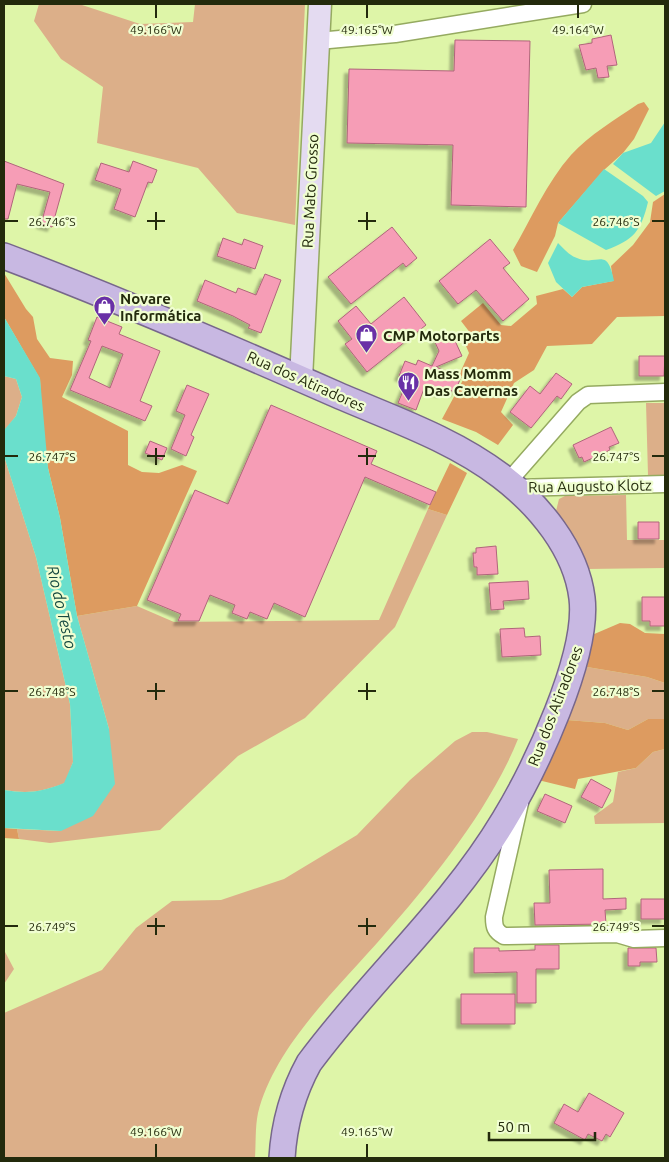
<svg xmlns="http://www.w3.org/2000/svg" width="669" height="1162" font-family="Ubuntu,sans-serif">
<defs>
<filter id="shadow"><feDropShadow dx="-4.5" dy="4.5" stdDeviation="1" flood-color="#0004"/></filter>
</defs>
<rect width="100%" height="100%" fill="#def5a8"/>
<path fill="#dcaf89" d="M 39,4 L 79,4 L 140,24 L 193,22 L 195,4 L 305,4 L 295,225 L 237,213 L 198,168 L 97,143 L 103,87 L 61,59 L 34,21 Z
M 4,376 L 16,379 L 22,397 L 16,416 L 5,430 L 4,456 L 36,557 L 70,704 L 73,762 L 65,783 C 41,792 29,794 4,790 Z
M 646,403 L 665,403 L 665,475 L 648,475 Z
M 626,495 L 627,540 L 664,540 L 665,594 L 664,568 L 587,569 L 567,528 L 556,511 L 559,499 L 565,496 Z
M 428,509 L 447,515 L 395,627 L 305,718 L 238,756 L 160,830 L 50,843 L 19,839 L 17,829 L 61,831 L 109,729 L 77,616 L 137,606 L 174,622 L 379,620 Z
M 587,667 L 647,677 L 665,683 L 665,719 L 648,719 L 628,730 L 605,723 L 567,720 Z
M 472,732 L 487,732 L 518,739 C 491,807 432,881 384,935 C 340,986 275,1045 258,1113 C 255,1127 256,1144 255,1158 L 4,1158 L 4,1013 L 102,970 L 136,928 L 172,901 L 221,900 L 284,879 L 357,835 L 410,780 L 455,741 Z
M 665,749 L 665,823 L 595,824 L 594,816 L 613,802 L 618,772 L 636,768 L 653,752 Z
M 4,950 L 14,969 L 4,984 L 4,949 Z"/>
<path fill="#dd9b60" d="M 644,102 L 649,109 L 634,139 L 623,153 L 604,170 L 558,223 L 555,236 L 537,272 L 521,266 L 513,250 C 531,219 547,182 571,155 C 589,135 616,119 638,104 Z
M 665,194 L 665,316 L 617,317 L 592,344 L 547,346 L 534,370 L 514,383 L 501,412 L 513,425 L 498,445 L 476,432 L 442,419 L 463,380 L 460,373 L 469,353 L 466,346 L 471,334 L 461,321 L 483,303 L 501,325 L 511,326 L 537,304 L 536,296 L 563,289 L 572,297 L 582,287 L 613,281 L 611,266 L 633,245 L 650,222 L 653,202 Z
M 4,273 L 26,309 L 33,317 L 37,339 L 50,358 L 73,361 L 72,375 L 62,397 L 128,431 L 128,465 L 142,472 L 159,473 L 182,465 L 197,471 L 137,606 L 77,616 L 60,518 L 48,468 L 43,438 L 40,379 L 4,317 Z
M 450,463 L 467,473 L 447,515 L 428,509 Z
M 620,623 L 630,624 L 645,633 L 665,634 L 665,683 L 647,677 L 587,667 L 592,635 Z
M 648,719 L 665,719 L 665,749 L 653,752 L 636,768 L 578,779 L 575,789 L 538,780 L 567,720 L 605,723 L 628,730 Z
M 4,828 L 17,829 L 19,839 L 4,838 Z"/>
<path fill="#6adfcc" d="M 665,122 L 665,191 L 656,196 L 613,164 L 623,153 L 651,143 Z
M 604,169 L 643,196 L 648,202 C 641,231 634,240 606,250 L 558,223 Z
M 558,243 C 563,248 570,256 577,258 C 598,267 607,245 614,281 L 582,287 L 572,297 L 556,282 L 548,263 Z
M 4,317 L 40,378 L 48,468 L 60,518 L 77,616 L 109,729 L 115,784 L 93,816 L 61,831 L 4,828 L 4,790 C 28,794 41,792 64,783 L 73,762 L 70,704 L 36,557 L 4,456 L 5,429 L 16,416 L 22,397 L 16,379 L 4,376 Z"/>
<path fill="#f69db6" stroke="#b0657b" fill-rule="evenodd" filter="url(#shadow)" d="M 611,35 L 617,65 L 607,66 L 609,77 L 598,78 L 596,68 L 586,70 L 579,45 L 592,43 L 592,39 Z
M 455,40 L 530,41 L 526,207 L 451,205 L 453,145 L 347,143 L 349,69 L 454,71 Z
M 4,161 L 64,184 L 52,227 L 41,224 L 50,192 L 17,184 L 8,219 L 4,219 Z
M 133,161 L 157,170 L 152,183 L 148,182 L 135,217 L 114,209 L 121,189 L 95,180 L 101,163 L 129,172 Z
M 392,227 L 417,258 L 406,267 L 403,263 L 351,304 L 328,277 Z
M 223,238 L 242,245 L 244,239 L 263,246 L 255,269 L 217,256 Z
M 490,239 L 510,263 L 503,268 L 529,299 L 503,321 L 476,290 L 458,304 L 439,281 Z
M 265,274 L 281,280 L 261,333 L 248,328 L 250,325 L 233,316 L 197,301 L 205,280 L 236,293 L 238,288 L 256,295 Z
M 404,297 L 426,325 L 367,372 L 345,344 L 352,339 L 338,321 L 356,306 L 371,324 Z
M 97,317 L 122,327 L 119,334 L 160,351 L 140,401 L 152,406 L 145,421 L 70,390 L 91,341 L 88,340 ZM 102,346 L 123,354 L 110,388 L 89,378 Z
M 451,332 L 462,356 L 436,367 L 461,377 L 455,392 L 443,388 L 442,393 L 425,386 L 416,410 L 398,403 L 408,379 L 399,376 L 405,361 L 416,365 L 418,360 L 432,366 L 439,351 L 434,340 Z
M 639,356 L 665,356 L 664,376 L 639,376 Z
M 556,373 L 572,384 L 561,399 L 557,396 L 531,428 L 510,412 L 530,386 L 540,394 Z
M 187,385 L 209,394 L 191,435 L 194,437 L 186,456 L 171,449 L 185,415 L 176,411 Z
M 271,405 L 377,451 L 371,464 L 436,492 L 430,505 L 365,477 L 305,617 L 274,603 L 267,619 L 250,612 L 247,619 L 232,613 L 235,605 L 210,595 L 199,621 L 178,621 L 181,614 L 147,600 L 195,490 L 228,504 Z
M 611,427 L 619,443 L 609,447 L 610,450 L 584,462 L 582,457 L 579,458 L 573,445 Z
M 150,441 L 167,448 L 162,460 L 145,453 Z
M 638,522 L 659,522 L 659,539 L 638,539 Z
M 496,546 L 498,574 L 477,575 L 477,567 L 474,567 L 473,553 L 476,553 L 476,548 Z
M 528,581 L 529,599 L 503,601 L 504,609 L 491,610 L 489,583 Z
M 642,597 L 665,597 L 665,626 L 650,626 L 650,621 L 642,621 Z
M 524,628 L 525,637 L 540,636 L 541,655 L 502,657 L 500,629 Z
M 591,779 L 611,790 L 602,808 L 581,797 Z
M 545,794 L 572,806 L 565,823 L 537,811 Z
M 603,869 L 603,899 L 626,898 L 626,909 L 605,910 L 606,924 L 535,925 L 534,903 L 550,903 L 549,870 Z
M 641,899 L 665,899 L 665,919 L 641,919 Z
M 535,945 L 559,945 L 559,969 L 536,969 L 536,1003 L 517,1003 L 517,972 L 474,973 L 474,948 L 499,948 L 499,951 L 535,950 Z
M 628,948 L 656,948 L 657,962 L 640,962 L 640,966 L 628,966 Z
M 461,994 L 515,994 L 515,1024 L 461,1024 Z
M 589,1093 L 624,1113 L 610,1137 L 606,1134 L 602,1141 L 588,1134 L 585,1140 L 554,1123 L 564,1104 L 578,1112 Z"/>
<g fill="none" stroke-linecap="round" stroke-linejoin="round">
<defs>
<path id="street" d="M 318,41 L 395,34 L 583,4
M 508,482 L 578,402 L 588,395 L 665,392
M 515,488 L 665,484
M 520,803 L 494,917 C 494,927 495,931 504,936 L 617,934 L 634,939 L 665,938"/>
<path id="secondary" d="M 301,379 L 320,4"/>
<path id="primary" d="M 4,256 C 115,298 224,345 333,393 C 390,418 451,438 501,476 C 539,505 576,549 582,598 C 589,656 535,769 504,820 C 450,910 371,979 309,1063 C 293,1092 284,1125 282,1158"/>
</defs>
<use href="#street" stroke="#95aa60" stroke-width="19"/>
<use href="#secondary" stroke="#95aa60" stroke-width="25"/>
<use href="#primary" stroke="#77678b" stroke-width="28"/>
<use href="#street" stroke="#fff" stroke-width="16"/>
<use href="#secondary" stroke="#e4dbf1" stroke-width="22"/>
<use href="#primary" stroke="#c8b8e2" stroke-width="25"/>
</g>
<path fill="none" stroke="#232a0c" stroke-width="2" d="M 156,5 L 156,18M 367,5 L 367,18M 578,5 L 578,18M 156,212 L 156,230M 367,212 L 367,230M 5,221 L 18,221M 147,221 L 165,221M 358,221 L 376,221M 652,221 L 664,221M 156,448 L 156,465M 367,448 L 367,465M 5,456 L 18,456M 147,456 L 165,456M 358,456 L 376,456M 652,456 L 664,456M 156,683 L 156,700M 367,683 L 367,700M 5,691 L 18,691M 147,691 L 165,691M 358,691 L 376,691M 652,691 L 664,691M 156,918 L 156,935M 367,918 L 367,935M 5,926 L 18,926M 147,926 L 165,926M 358,926 L 376,926M 652,926 L 664,926M 156,1144 L 156,1157M 367,1144 L 367,1157"/>
<defs>
<symbol id="shop-pin" viewBox="-11 -11 22 30"><path d="M0 17L-7.5 6A9.5 9.5 0 1 1 7.5 6Z" fill="#6930a6" stroke="#f0fed1"/><path d="M-5-2.5h2.3a2.7 3.5 0 0 1 5.4 0H5L5.5 6h-11ZM-1.5-2.5h3a1.5 2.3 0 0 0-3 0Z" fill="#fff"/></symbol>
<symbol id="restaurant-pin" viewBox="-11 -11 22 30"><path d="M0 17L-7.5 6A9.5 9.5 0 1 1 7.5 6Z" fill="#6930a6" stroke="#f0fed1"/><path d="M-5-6h1v4h1v-4h1v4h1v-4h1v5L-1.5 .5V6h-2V.5L-5-1ZM5-6V6H3V1.5H1.5Q1.5-4 5-6Z" fill="#fff"/></symbol>
</defs>
<g fill-rule="evenodd">
<use href="#shop-pin" x="92" y="294" width="25" height="34"/>
<use href="#shop-pin" x="354" y="322" width="25" height="34"/>
<use href="#restaurant-pin" x="396" y="370" width="25" height="34"/>
</g>
<g text-anchor="middle" dominant-baseline="central" stroke-width="4.5" stroke-linejoin="round" paint-order="stroke">
<g font-size="15" fill="#232a0c" stroke="#f0fed1">
<text transform="translate(310 191) rotate(-87)">Rua Mato Grosso</text>
<text transform="translate(306 381) rotate(24)">Rua dos Atiradores</text>
<text transform="translate(590 486) rotate(-1)">Rua Augusto Klotz</text>
<text transform="translate(555 706) rotate(-69)">Rua dos Atiradores</text>
</g>
<g font-size="15" font-weight="bold" fill="#232a0c" stroke="#f0fed1" text-anchor="start">
<text x="120" y="298">Novare<tspan x="120" dy="17">Informática</tspan></text>
<text x="383" y="335">CMP Motorparts</text>
<text x="424" y="373">Mass Momm<tspan x="424" dy="17">Das Cavernas</tspan></text>
</g>
<g font-size="16" font-style="italic" fill="#154941" stroke="#f0fed1">
<text transform="translate(62 607) rotate(77)">Rio do Testo</text>
</g>
</g>
<g font-size="12" text-anchor="middle" fill="#232a0c" stroke="#f0fed1" stroke-width="4.5" stroke-linejoin="round" paint-order="stroke">
<text x="156" y="34">49.166°W</text>
<text x="367" y="34">49.165°W</text>
<text x="578" y="34">49.164°W</text>
<text x="52" y="226">26.746°S</text>
<text x="616" y="226">26.746°S</text>
<text x="52" y="461">26.747°S</text>
<text x="616" y="461">26.747°S</text>
<text x="52" y="696">26.748°S</text>
<text x="616" y="696">26.748°S</text>
<text x="52" y="931">26.749°S</text>
<text x="616" y="931">26.749°S</text>
<text x="156" y="1136">49.166°W</text>
<text x="367" y="1136">49.165°W</text>
</g>
<rect width="669" height="1162" fill="none" stroke="#232a0c" stroke-width="10"/>
<path d="M489 1132v8h106v-8" fill="none" stroke="#232a0c" stroke-width="2.5"/>
<text x="497" y="1132" font-size="15" fill="#232a0c" stroke="#f0fed1" stroke-width="4" paint-order="stroke">50 m</text>
</svg>
